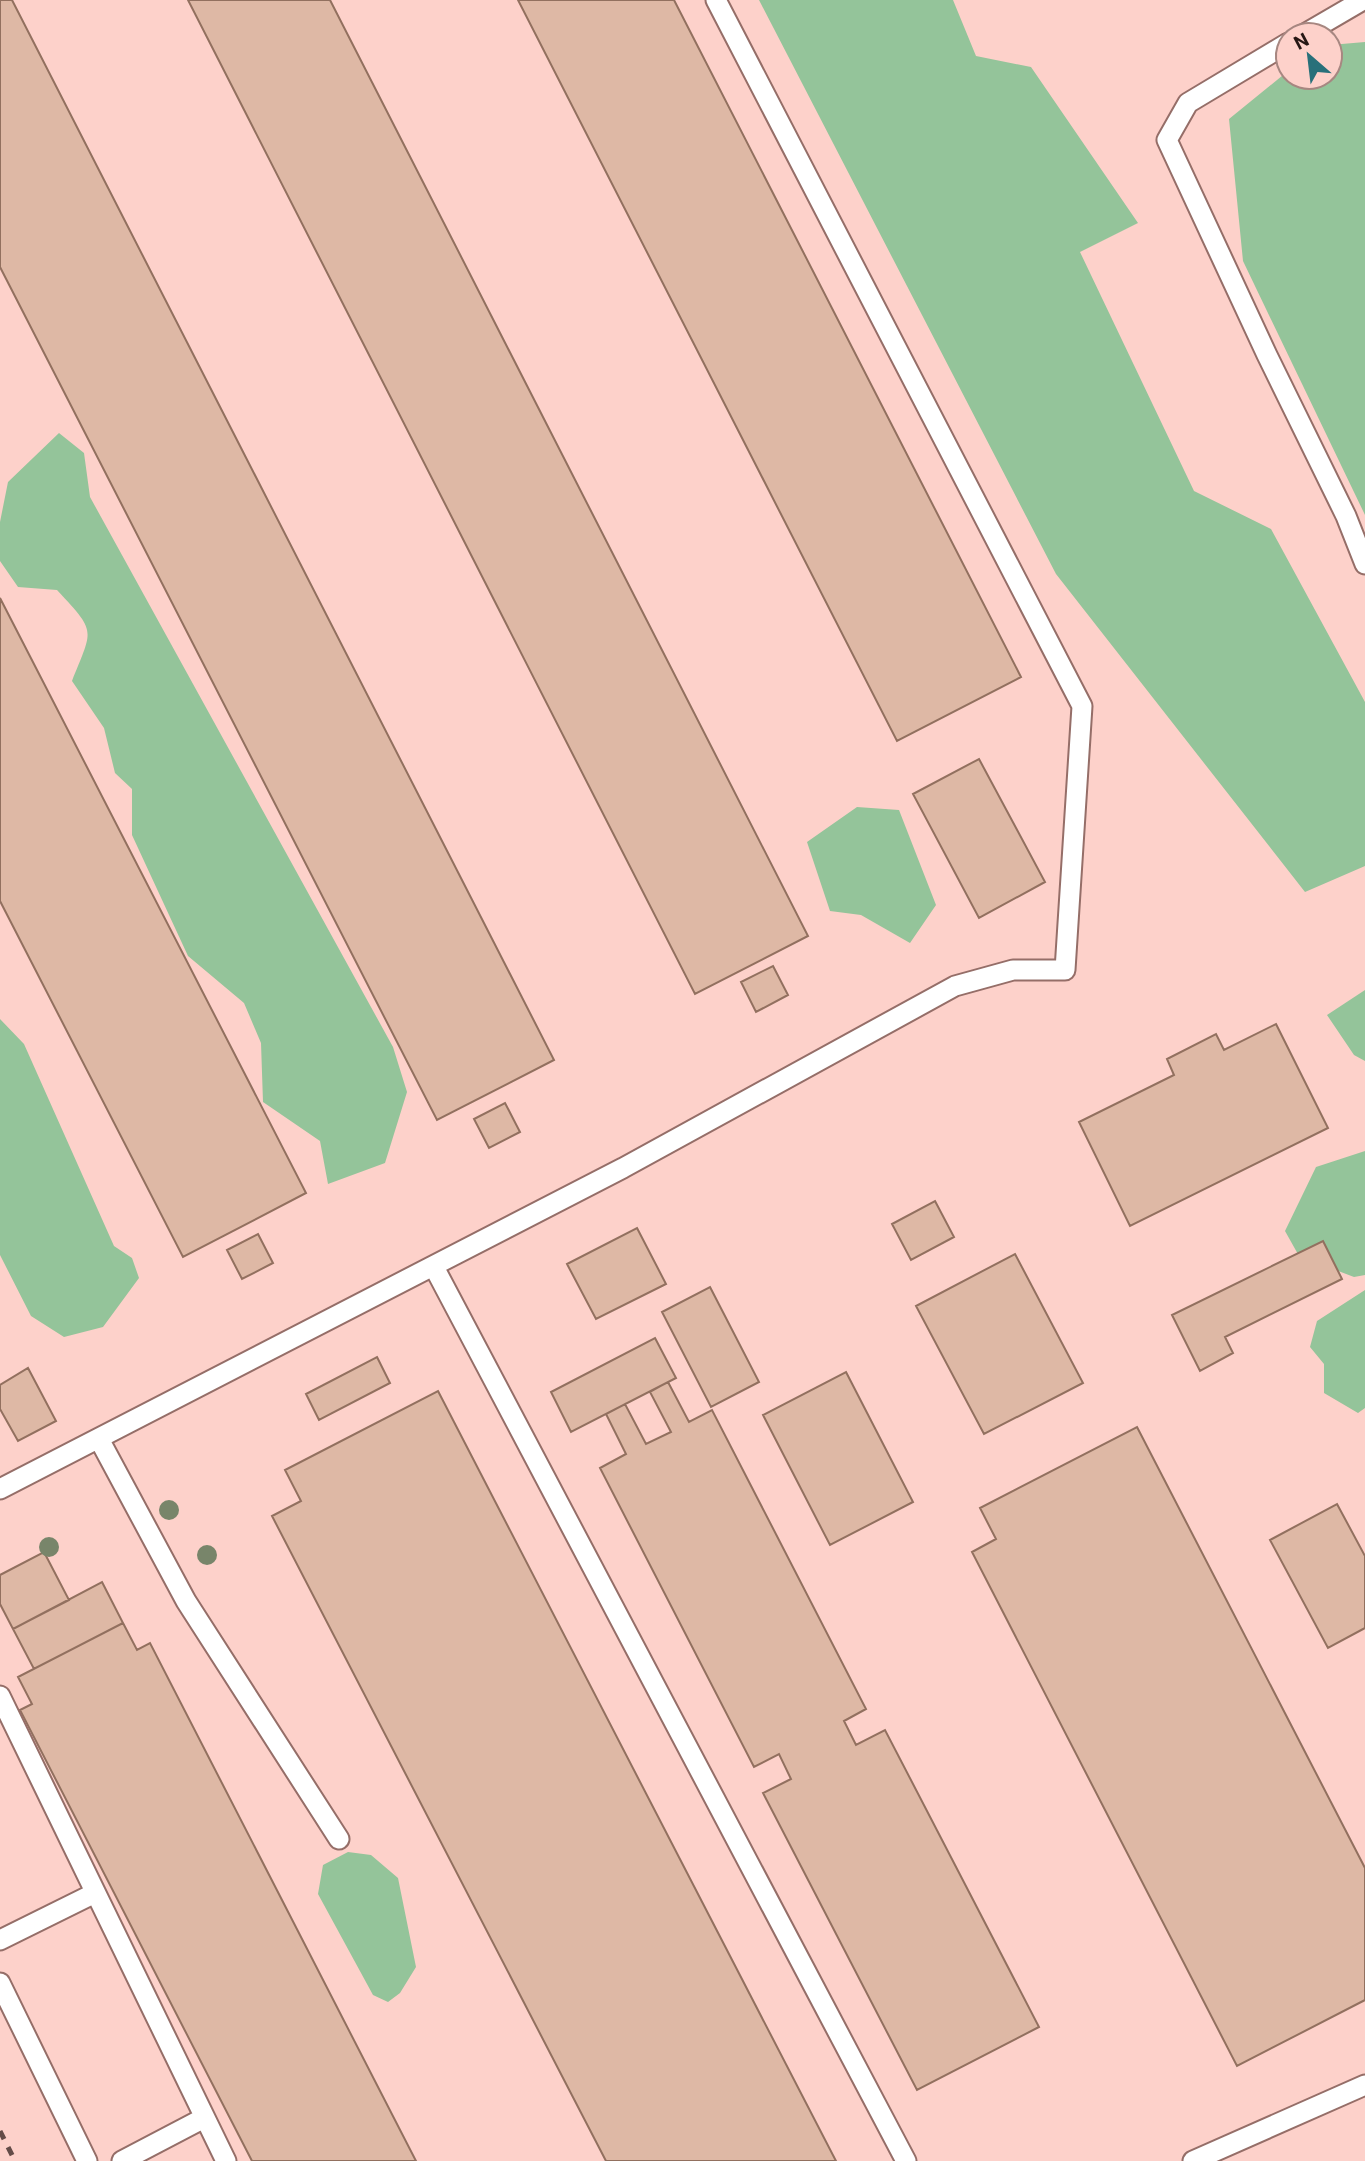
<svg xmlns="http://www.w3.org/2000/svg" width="1365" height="2161" font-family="Roboto,sans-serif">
<rect width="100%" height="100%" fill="#fdd1ca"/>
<path fill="#94c49a" d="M 759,0 L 953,0 L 976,56 L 1031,67 L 1138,223 L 1080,252 L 1194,491 L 1271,529 L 1365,702 L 1365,866 L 1305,892 L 1056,574 Z
M 1365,42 L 1365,515 L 1243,261 L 1229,119 L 1288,71 L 1288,77 L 1330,77 L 1330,45 Z
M 59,433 L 84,453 L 90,497 L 393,1047 L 407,1092 L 385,1163 L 328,1184 L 320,1141 L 263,1102 L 261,1043 L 244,1003 L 188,956 L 132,835 L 132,789 L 115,773 L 104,728 L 72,681 C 93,628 97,633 57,590 L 18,587 L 0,561 L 0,522 L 8,482 Z
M 857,807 L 899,810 L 936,905 L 910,943 L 861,915 L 830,911 L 807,842 Z
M 1365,990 L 1365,1061 L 1354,1055 L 1327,1015 Z
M 0,1019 L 24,1044 L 114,1246 L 132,1258 L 139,1278 L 103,1327 L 64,1337 L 31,1316 L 0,1255 Z
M 1365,1151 L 1365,1275 L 1354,1277 L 1299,1256 L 1285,1231 L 1316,1167 Z
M 1365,1290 L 1365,1408 L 1358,1413 L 1324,1393 L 1324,1364 L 1310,1347 L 1317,1321 Z
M 348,1852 L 371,1855 L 398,1878 L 416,1967 L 400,1993 L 388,2002 L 373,1995 L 318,1894 L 323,1865 Z"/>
<path fill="#deb8a5" stroke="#92705f" stroke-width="2" d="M 0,0 L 12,0 L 554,1060 L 437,1120 L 0,267 Z
M 188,0 L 330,0 L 808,936 L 695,994 Z
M 518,0 L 674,0 L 1021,677 L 897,741 Z
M 0,598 L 306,1193 L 183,1257 L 0,901 Z
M 979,759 L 1045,882 L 979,918 L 913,794 Z
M 773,966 L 788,995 L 756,1012 L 741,982 Z
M 1276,1024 L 1328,1128 L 1130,1226 L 1079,1122 L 1174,1075 L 1167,1059 L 1216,1034 L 1224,1050 Z
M 505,1103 L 520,1132 L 489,1148 L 474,1119 Z
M 935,1201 L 954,1237 L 911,1260 L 892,1224 Z
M 637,1228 L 666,1284 L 596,1319 L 567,1264 Z
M 258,1234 L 273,1263 L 242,1279 L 227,1250 Z
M 1323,1241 L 1342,1279 L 1225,1337 L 1233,1353 L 1200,1371 L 1172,1315 Z
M 1015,1254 L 1083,1383 L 984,1434 L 916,1306 Z
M 710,1287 L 759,1382 L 711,1407 L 662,1312 Z
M 655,1338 L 676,1378 L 571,1432 L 551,1392 Z
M 377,1357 L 390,1383 L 319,1420 L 306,1394 Z
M 28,1368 L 56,1421 L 18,1441 L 0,1409 L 0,1385 Z
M 846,1372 L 913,1502 L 830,1545 L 763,1415 Z
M 668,1382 L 689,1422 L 712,1410 L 866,1709 L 844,1721 L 856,1745 L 885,1730 L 1039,2027 L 917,2090 L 763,1793 L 791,1779 L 779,1754 L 754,1767 L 600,1468 L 626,1454 L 606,1414 L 625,1404 L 646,1444 L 671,1432 L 650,1392 Z
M 438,1391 L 836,2161 L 606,2161 L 272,1516 L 301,1501 L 285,1470 Z
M 1137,1427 L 1365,1868 L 1365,2000 L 1237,2066 L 972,1552 L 996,1539 L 980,1508 Z
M 1337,1504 L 1365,1556 L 1365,1628 L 1328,1648 L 1270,1540 Z
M 44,1552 L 69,1600 L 13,1629 L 0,1604 L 0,1575 Z
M 102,1582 L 123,1623 L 34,1669 L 13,1629 Z
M 123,1623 L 137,1650 L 150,1643 L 416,2161 L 252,2161 L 20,1710 L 32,1704 L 18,1677 Z"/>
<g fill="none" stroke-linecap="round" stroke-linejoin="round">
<defs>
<path id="lane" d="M 1303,35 L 1363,0
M 1288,43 L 1188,103 L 1167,140 L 1267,355 L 1346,516 L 1365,564
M 434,1267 L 906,2161
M 99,1439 L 186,1601 L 339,1839
M 0,1489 L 623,1168 L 955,986 L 1013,970 L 1065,970 L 1082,706 L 716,0
M 0,1696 L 226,2161
M 0,1940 L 95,1893
M 0,1983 L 87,2161
M 122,2161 L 204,2118
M 1193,2161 L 1365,2085"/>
</defs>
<use href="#lane" stroke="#956e68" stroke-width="23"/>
<use href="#lane" stroke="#fff" stroke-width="19"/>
<path stroke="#644c48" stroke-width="5" stroke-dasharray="9 9" stroke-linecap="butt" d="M 0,2131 L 15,2161"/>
</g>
<g fill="#78856a">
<circle cx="169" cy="1510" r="10"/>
<circle cx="49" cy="1547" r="10"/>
<circle cx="207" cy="1555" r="10"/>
</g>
<g transform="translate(1309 56) rotate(332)"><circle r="33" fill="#fdd1ca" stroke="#a78781" stroke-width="2"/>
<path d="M0-5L12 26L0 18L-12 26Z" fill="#28707a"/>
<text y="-10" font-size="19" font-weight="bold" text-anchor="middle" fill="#261714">N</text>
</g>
</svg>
